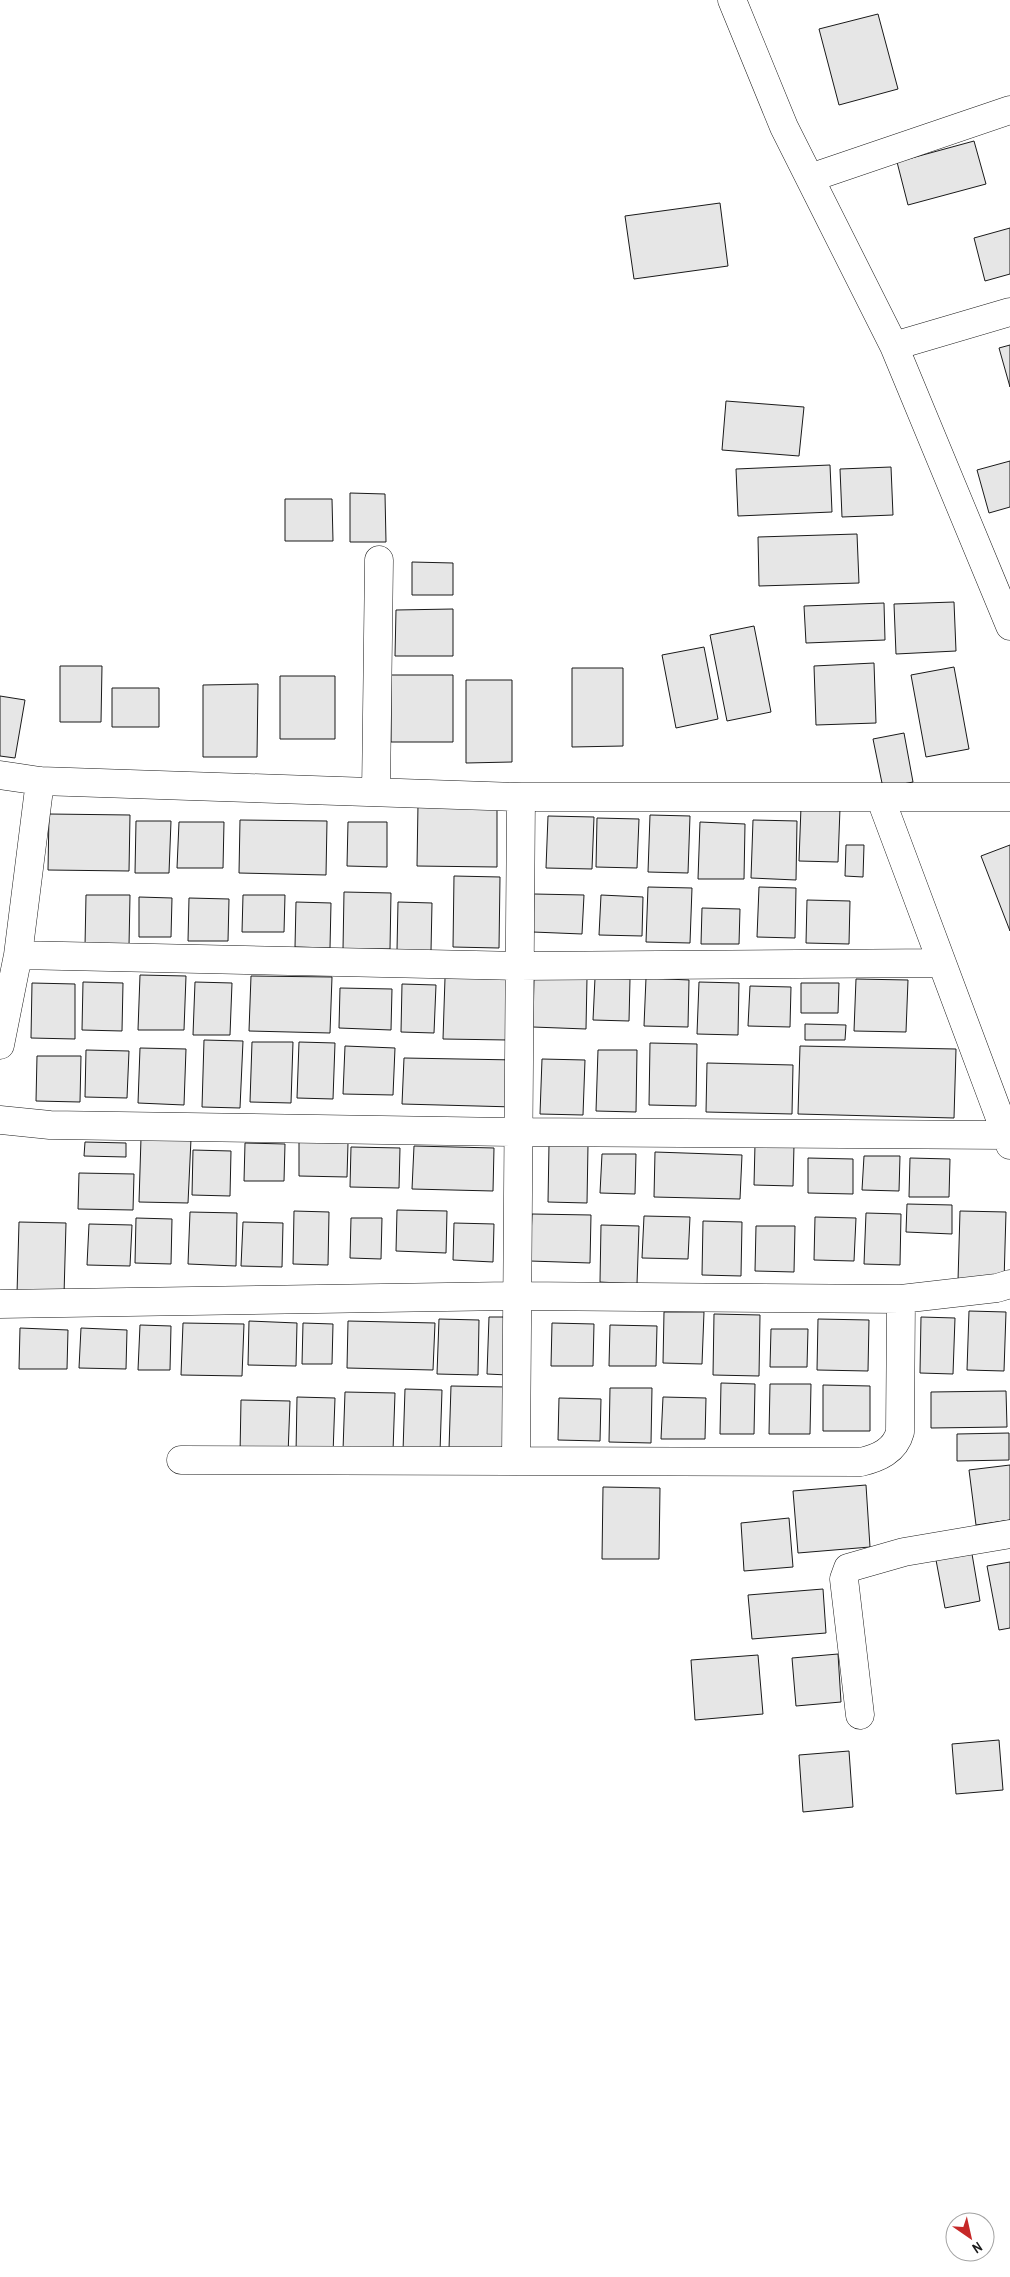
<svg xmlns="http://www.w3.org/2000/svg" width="1010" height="2277" font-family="'Archivo Narrow',sans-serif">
<rect width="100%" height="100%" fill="#fff"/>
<path fill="#e6e6e6" stroke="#1a1a1a" d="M 878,14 L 898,89 L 839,105 L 819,29 Z
M 974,141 L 986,184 L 908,205 L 897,162 Z
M 720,203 L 728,266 L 634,279 L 625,216 Z
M 1010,228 L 1010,274 L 985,281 L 974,238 Z
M 1010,345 L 1010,387 L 999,348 Z
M 726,401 L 804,407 L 799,456 L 722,450 Z
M 1010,461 L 1010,507 L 989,513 L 977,470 Z
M 830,465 L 832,512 L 738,516 L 736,469 Z
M 891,467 L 893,515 L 842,517 L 840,469 Z
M 350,493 L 385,494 L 386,542 L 350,542 Z
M 285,499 L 332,499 L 333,541 L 285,541 Z
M 857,534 L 859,583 L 759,586 L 758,537 Z
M 412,562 L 453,563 L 453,595 L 412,595 Z
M 954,602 L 956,651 L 896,654 L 894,604 Z
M 884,603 L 885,640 L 806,643 L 804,606 Z
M 453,609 L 453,656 L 395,656 L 396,610 Z
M 754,626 L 771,712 L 727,721 L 710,635 Z
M 704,647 L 718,719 L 676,728 L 662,655 Z
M 874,663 L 876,723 L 816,725 L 814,666 Z
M 60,666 L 102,666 L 101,722 L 60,722 Z
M 954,667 L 969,749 L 926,757 L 911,675 Z
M 572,668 L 623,668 L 623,746 L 572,747 Z
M 391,675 L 453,675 L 453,742 L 391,742 Z
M 280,676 L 335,676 L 335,739 L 280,739 Z
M 466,680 L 512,680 L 512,762 L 466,763 Z
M 258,684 L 257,757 L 203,757 L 203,685 Z
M 112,688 L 159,688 L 159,727 L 112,727 Z
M 0,696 L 25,700 L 15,758 L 0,756 Z
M 904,733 L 913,782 L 883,788 L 873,739 Z
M 418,804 L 497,805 L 497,867 L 417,866 Z
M 801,807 L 840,808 L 838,862 L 799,861 Z
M 49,814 L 130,815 L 129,871 L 48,870 Z
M 650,815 L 690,816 L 688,873 L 648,872 Z
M 548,816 L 594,817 L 592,869 L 546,868 Z
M 597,818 L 639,819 L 637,868 L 596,867 Z
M 240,820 L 327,821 L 326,875 L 239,873 Z
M 753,820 L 797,821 L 796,880 L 751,878 Z
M 136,821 L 171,821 L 169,873 L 135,873 Z
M 179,822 L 224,822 L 223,868 L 177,868 Z
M 348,822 L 387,822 L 387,867 L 347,866 Z
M 700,822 L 745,824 L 744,879 L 698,879 Z
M 846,845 L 864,845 L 863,877 L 845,876 Z
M 1010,845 L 1010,931 L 981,856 Z
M 454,876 L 500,877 L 499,948 L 453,947 Z
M 648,887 L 692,888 L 690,943 L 646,942 Z
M 759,887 L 796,888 L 795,938 L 757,937 Z
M 344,892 L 391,893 L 390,949 L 343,949 Z
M 534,894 L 584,895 L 582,934 L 533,932 Z
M 86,895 L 130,895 L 129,946 L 85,946 Z
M 243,895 L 285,895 L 284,932 L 242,932 Z
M 601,895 L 643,897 L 642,936 L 599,935 Z
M 139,897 L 172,898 L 171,937 L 139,937 Z
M 189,898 L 229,899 L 228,941 L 188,941 Z
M 807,900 L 850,901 L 849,944 L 806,943 Z
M 296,902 L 331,903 L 330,948 L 295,947 Z
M 398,902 L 432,903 L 431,951 L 397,950 Z
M 702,908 L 740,909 L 739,944 L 701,944 Z
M 140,975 L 186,976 L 184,1030 L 138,1030 Z
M 251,976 L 332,977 L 330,1033 L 249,1031 Z
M 534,977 L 587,978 L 586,1029 L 533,1027 Z
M 445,978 L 509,979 L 508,1040 L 443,1039 Z
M 595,978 L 630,979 L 629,1021 L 593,1020 Z
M 646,978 L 689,980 L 688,1027 L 644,1026 Z
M 856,979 L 908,980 L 906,1032 L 854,1031 Z
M 83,982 L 123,983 L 122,1031 L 82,1030 Z
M 195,982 L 232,983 L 230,1035 L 193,1035 Z
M 699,982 L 739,983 L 738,1035 L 697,1034 Z
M 32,983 L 75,984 L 75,1039 L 31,1038 Z
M 801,983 L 839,983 L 838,1013 L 801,1013 Z
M 402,984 L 436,985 L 434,1033 L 401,1032 Z
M 750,986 L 791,987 L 790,1027 L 748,1026 Z
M 340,988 L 392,989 L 391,1030 L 339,1028 Z
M 805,1024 L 846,1025 L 845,1040 L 805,1040 Z
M 204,1040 L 243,1041 L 240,1108 L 202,1107 Z
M 252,1042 L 293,1042 L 291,1103 L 250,1102 Z
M 299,1042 L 335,1043 L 333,1099 L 297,1098 Z
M 650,1043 L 697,1044 L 696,1106 L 649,1105 Z
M 345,1046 L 395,1048 L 393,1095 L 343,1094 Z
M 800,1046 L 956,1049 L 954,1118 L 798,1114 Z
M 140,1048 L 186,1049 L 184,1105 L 138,1103 Z
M 86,1050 L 129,1051 L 127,1098 L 85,1097 Z
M 598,1050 L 637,1050 L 636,1112 L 596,1111 Z
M 37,1056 L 81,1056 L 80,1102 L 36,1101 Z
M 404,1058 L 516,1060 L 514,1107 L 402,1104 Z
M 542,1059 L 585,1060 L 583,1115 L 540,1114 Z
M 707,1063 L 793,1065 L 792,1114 L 706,1112 Z
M 141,1138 L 191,1139 L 188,1203 L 139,1202 Z
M 85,1142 L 126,1143 L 126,1157 L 84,1156 Z
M 299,1142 L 348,1143 L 347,1177 L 299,1176 Z
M 245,1143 L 285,1144 L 284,1181 L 244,1181 Z
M 549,1144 L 588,1145 L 587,1203 L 548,1202 Z
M 755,1144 L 794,1145 L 793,1186 L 754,1185 Z
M 414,1146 L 494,1148 L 493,1191 L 412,1189 Z
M 351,1147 L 400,1148 L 399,1188 L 350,1187 Z
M 193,1150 L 231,1151 L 230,1196 L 192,1195 Z
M 655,1152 L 742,1155 L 740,1199 L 654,1197 Z
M 602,1154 L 636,1154 L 635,1194 L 600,1193 Z
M 864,1156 L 900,1156 L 899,1191 L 862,1190 Z
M 808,1158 L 853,1159 L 853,1194 L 808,1193 Z
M 910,1158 L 950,1159 L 949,1197 L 909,1197 Z
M 79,1173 L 134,1174 L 133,1210 L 78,1209 Z
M 907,1204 L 952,1205 L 952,1234 L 906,1232 Z
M 397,1210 L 447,1211 L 446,1253 L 396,1251 Z
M 294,1211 L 329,1212 L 328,1265 L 293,1264 Z
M 960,1211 L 1006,1212 L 1004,1282 L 958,1281 Z
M 190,1212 L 237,1213 L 236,1266 L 188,1264 Z
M 866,1213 L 901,1214 L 900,1265 L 864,1264 Z
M 532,1214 L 591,1215 L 590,1263 L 530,1261 Z
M 644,1216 L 690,1217 L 688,1259 L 642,1258 Z
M 815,1217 L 856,1218 L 854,1261 L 814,1260 Z
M 136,1218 L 172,1219 L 171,1264 L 135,1263 Z
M 351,1218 L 382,1218 L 381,1259 L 350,1258 Z
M 703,1221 L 742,1222 L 741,1276 L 702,1275 Z
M 19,1222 L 66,1223 L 64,1295 L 17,1294 Z
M 243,1222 L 283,1223 L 282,1267 L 241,1266 Z
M 454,1223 L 494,1224 L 493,1262 L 453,1260 Z
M 89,1224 L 132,1225 L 130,1266 L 87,1265 Z
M 601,1225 L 639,1226 L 637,1284 L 600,1282 Z
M 756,1226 L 795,1226 L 794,1272 L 755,1271 Z
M 969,1311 L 1006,1312 L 1004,1371 L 967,1370 Z
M 664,1312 L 704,1312 L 702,1364 L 663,1363 Z
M 714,1314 L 760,1315 L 759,1376 L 713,1375 Z
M 489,1317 L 510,1317 L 508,1375 L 487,1374 Z
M 921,1317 L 955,1318 L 953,1374 L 920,1373 Z
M 439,1319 L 479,1320 L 478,1375 L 437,1374 Z
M 818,1319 L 869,1320 L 868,1371 L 817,1370 Z
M 249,1321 L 297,1323 L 296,1366 L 248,1365 Z
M 348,1321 L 435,1323 L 433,1370 L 347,1368 Z
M 183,1323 L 244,1324 L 242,1376 L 181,1375 Z
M 303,1323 L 333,1324 L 332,1364 L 302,1364 Z
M 552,1323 L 594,1324 L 593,1366 L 551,1366 Z
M 140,1325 L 171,1326 L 170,1370 L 138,1370 Z
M 610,1325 L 657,1326 L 656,1366 L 609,1366 Z
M 20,1328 L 68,1330 L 67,1369 L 19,1369 Z
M 81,1328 L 127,1330 L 126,1369 L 79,1368 Z
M 771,1329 L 808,1329 L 807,1367 L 770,1367 Z
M 721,1383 L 755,1384 L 754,1434 L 720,1434 Z
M 770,1384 L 811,1384 L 810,1434 L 769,1434 Z
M 823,1385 L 870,1386 L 870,1431 L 823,1431 Z
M 451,1386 L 507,1387 L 505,1450 L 449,1449 Z
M 610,1388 L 652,1388 L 651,1443 L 609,1442 Z
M 405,1389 L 442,1390 L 440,1452 L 403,1451 Z
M 1006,1391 L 1007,1427 L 931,1428 L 931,1392 Z
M 345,1392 L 395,1393 L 393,1451 L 343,1450 Z
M 297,1397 L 335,1398 L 333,1454 L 296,1453 Z
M 663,1397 L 706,1398 L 705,1439 L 661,1439 Z
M 559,1398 L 601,1399 L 600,1441 L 558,1440 Z
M 241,1400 L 290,1401 L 288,1455 L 240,1454 Z
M 1009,1433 L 1009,1460 L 957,1461 L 957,1434 Z
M 1010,1465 L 1010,1520 L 976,1525 L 969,1470 Z
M 866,1485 L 870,1547 L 798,1553 L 793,1491 Z
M 603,1487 L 660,1488 L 659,1559 L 602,1559 Z
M 789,1518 L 793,1567 L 744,1571 L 741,1523 Z
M 972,1554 L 980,1601 L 945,1608 L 936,1560 Z
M 1010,1562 L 1010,1628 L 999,1630 L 987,1566 Z
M 823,1589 L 826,1633 L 752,1639 L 748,1595 Z
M 838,1654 L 841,1702 L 796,1706 L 792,1658 Z
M 758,1655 L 763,1714 L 695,1720 L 691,1660 Z
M 999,1740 L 1003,1790 L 956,1794 L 952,1744 Z
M 849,1751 L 853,1807 L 803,1812 L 799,1755 Z"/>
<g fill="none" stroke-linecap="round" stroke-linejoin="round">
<defs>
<path id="minor" d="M 732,0 L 784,127 L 894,346 L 1010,626
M 810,178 L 1010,110
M 894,346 L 1010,312
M 0,775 L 40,781 L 521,797 L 1010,797
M 376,792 L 379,560
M 880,797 L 1010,1145
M 18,955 L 519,966 L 942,963
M 0,1045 L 18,955 L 40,781
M 0,1120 L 50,1125 L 518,1132 L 1006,1135
M 901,1299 L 997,1288 L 1010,1284
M 0,1304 L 517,1296 L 901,1299 L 900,1432 C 895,1451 878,1458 861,1462 L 181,1460
M 516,1460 L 521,797
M 860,1715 L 844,1579 L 848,1568 L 904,1552 L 1010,1534"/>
</defs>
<use href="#minor" stroke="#1a1a1a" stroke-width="29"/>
<use href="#minor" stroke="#fff" stroke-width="28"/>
</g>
<g transform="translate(970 2237) rotate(146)"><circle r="24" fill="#ffffff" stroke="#a3a3a3"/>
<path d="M0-4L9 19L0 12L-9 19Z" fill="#c62828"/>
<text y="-8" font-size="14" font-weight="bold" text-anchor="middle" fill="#1a1a1a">N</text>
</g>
</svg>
